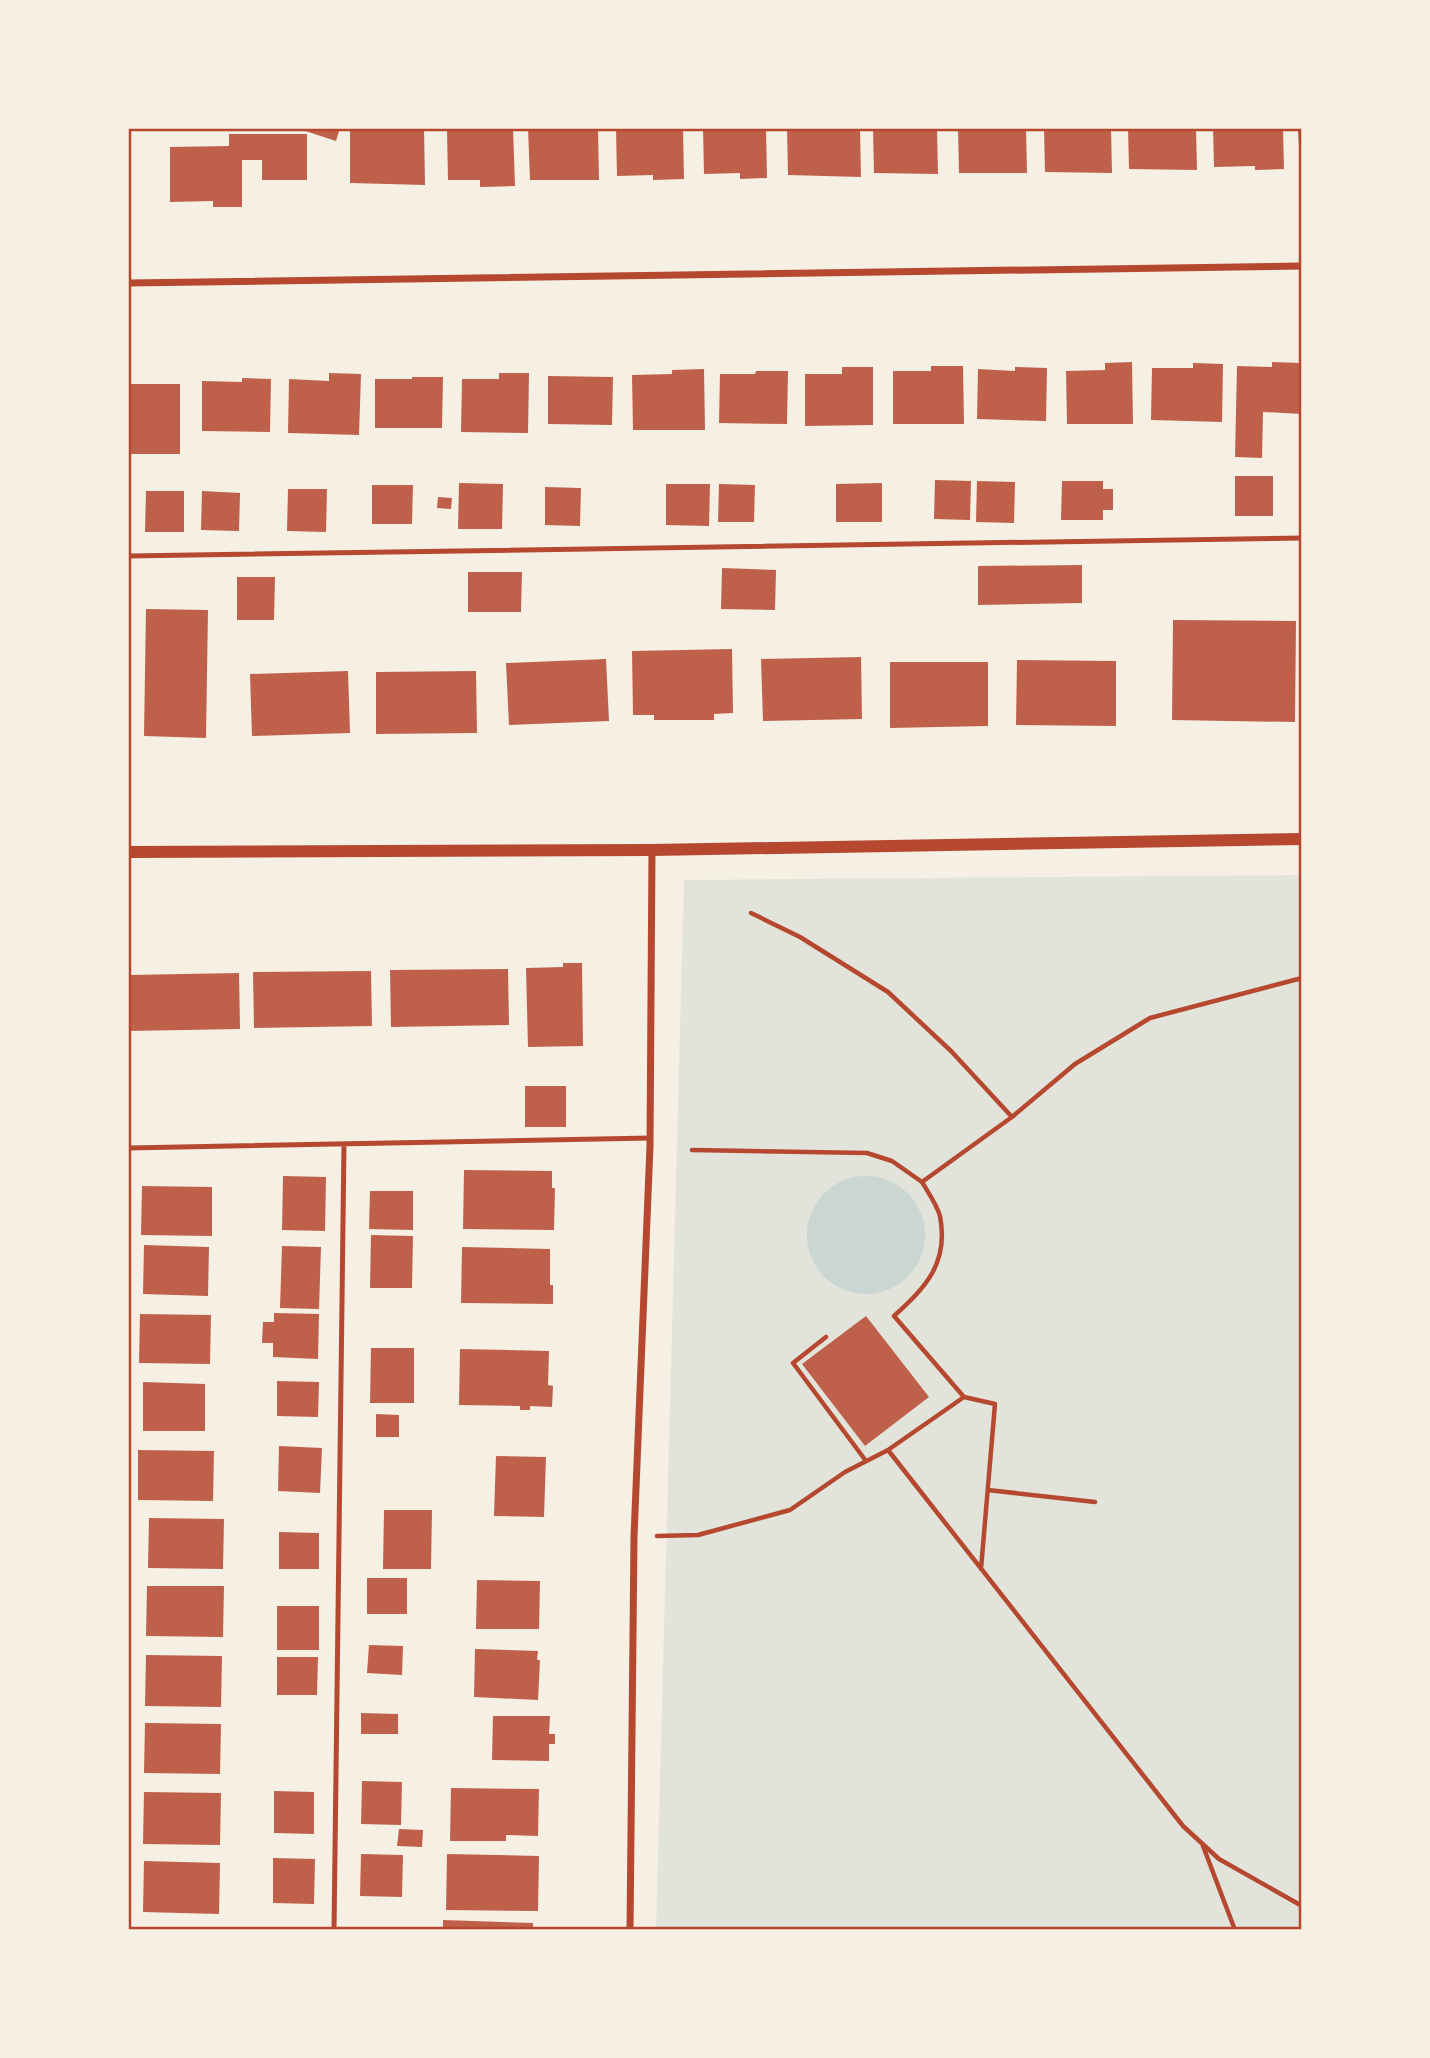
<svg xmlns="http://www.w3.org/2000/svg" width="1430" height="2058" font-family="'Open Sans',sans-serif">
<rect width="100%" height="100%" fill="#f6efe4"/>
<path fill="#e2e4dc" d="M 1302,875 L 1302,1930 L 656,1930 L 684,880 Z"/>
<path fill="#c9d6d2" d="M807 1235a59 59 0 1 1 118 0a59 59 0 1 1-118 0Z"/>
<path fill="#bf614a" d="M 296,128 L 340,128 L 336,141 Z
M 389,128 L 424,128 L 425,185 L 350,183 L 350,130 L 389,130 Z
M 466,128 L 513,128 L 515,186 L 480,187 L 480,180 L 448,180 L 447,130 L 466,130 Z
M 528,128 L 598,128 L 599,180 L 530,180 Z
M 616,128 L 683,128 L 684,179 L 653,180 L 653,175 L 617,176 Z
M 703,128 L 766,128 L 767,178 L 740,179 L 740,173 L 704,174 Z
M 787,128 L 860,128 L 861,177 L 788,175 Z
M 873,128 L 937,128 L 938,174 L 874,173 Z
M 958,128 L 1026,128 L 1027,173 L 959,173 Z
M 1044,128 L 1111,128 L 1112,173 L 1045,172 Z
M 1128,128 L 1196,128 L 1197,170 L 1129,169 Z
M 1213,128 L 1283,128 L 1284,169 L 1255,170 L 1255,166 L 1214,167 Z
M 1298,128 L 1302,128 L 1302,167 L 1300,167 Z
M 229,134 L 307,134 L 307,180 L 262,180 L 262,160 L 242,160 L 242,207 L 213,207 L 213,201 L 170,202 L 170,147 L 229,146 Z
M 1132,362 L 1133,424 L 1067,424 L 1066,371 L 1105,370 L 1105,363 Z
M 1272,362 L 1302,363 L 1302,414 L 1263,412 L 1262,458 L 1235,457 L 1237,366 L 1272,367 Z
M 1193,363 L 1223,364 L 1222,422 L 1151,420 L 1152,368 L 1193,368 Z
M 931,366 L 963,366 L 964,424 L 893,424 L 893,371 L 931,371 Z
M 842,367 L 873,367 L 873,425 L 805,426 L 805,374 L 842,374 Z
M 1015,367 L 1047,368 L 1046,421 L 977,419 L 978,369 L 1015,371 Z
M 704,369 L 705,430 L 633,430 L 632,375 L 672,374 L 672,370 Z
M 756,371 L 788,371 L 787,424 L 719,423 L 720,374 L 755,374 Z
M 329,373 L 361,374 L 359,435 L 288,433 L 289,379 L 329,381 Z
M 499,373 L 529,373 L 528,433 L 461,432 L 462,379 L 499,379 Z
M 548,376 L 613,377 L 612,425 L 548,424 Z
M 412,377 L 443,377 L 442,428 L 375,428 L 375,379 L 412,379 Z
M 242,378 L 271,379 L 270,432 L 202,431 L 202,381 L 242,382 Z
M 128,384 L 180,384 L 180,454 L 128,454 Z
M 1235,476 L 1273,476 L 1273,516 L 1235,516 Z
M 935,480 L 971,481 L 970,520 L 934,519 Z
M 977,481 L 1015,482 L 1014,523 L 976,522 Z
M 1062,481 L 1103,481 L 1103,489 L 1113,489 L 1113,510 L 1103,510 L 1103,520 L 1061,520 Z
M 459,483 L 503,484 L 502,529 L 458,529 Z
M 882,483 L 882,522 L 836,522 L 836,484 Z
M 666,484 L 710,484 L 709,526 L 666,525 Z
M 719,484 L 755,485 L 754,522 L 718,522 Z
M 372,485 L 413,485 L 412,524 L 372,524 Z
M 545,487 L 581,488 L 580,526 L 545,525 Z
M 288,489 L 327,489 L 326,532 L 287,531 Z
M 146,491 L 184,491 L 184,532 L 145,532 Z
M 202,491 L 240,493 L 239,531 L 201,530 Z
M 438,497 L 452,498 L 451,509 L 437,508 Z
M 1082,565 L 1082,603 L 978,605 L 978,566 Z
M 722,568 L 776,570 L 775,610 L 721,609 Z
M 468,572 L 522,572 L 521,612 L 468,612 Z
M 237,577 L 275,577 L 274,620 L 237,620 Z
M 146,609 L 208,610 L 206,738 L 144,736 Z
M 1173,620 L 1296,621 L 1295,722 L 1172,720 Z
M 732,649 L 733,713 L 714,714 L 714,720 L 654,720 L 654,715 L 633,715 L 632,651 Z
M 861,657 L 862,719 L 763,721 L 761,659 Z
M 606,659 L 609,721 L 509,725 L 506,663 Z
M 1017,660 L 1116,661 L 1116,726 L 1016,725 Z
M 890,662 L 988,662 L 988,726 L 890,728 Z
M 348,671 L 350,733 L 252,736 L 250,674 Z
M 476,671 L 477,733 L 376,734 L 376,672 Z
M 563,963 L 582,963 L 583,1046 L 528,1047 L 526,968 L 563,967 Z
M 508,969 L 509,1025 L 391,1027 L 390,970 Z
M 371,971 L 372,1026 L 254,1028 L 253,972 Z
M 239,973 L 240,1029 L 128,1031 L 128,975 Z
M 525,1086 L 566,1086 L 566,1127 L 525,1127 Z
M 464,1170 L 552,1171 L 552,1188 L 555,1188 L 554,1230 L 463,1229 Z
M 283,1176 L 326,1177 L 325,1231 L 282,1230 Z
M 142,1186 L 212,1187 L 212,1236 L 141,1235 Z
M 370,1191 L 413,1191 L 413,1230 L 369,1229 Z
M 371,1235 L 413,1236 L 412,1288 L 370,1288 Z
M 144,1245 L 209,1247 L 208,1296 L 143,1294 Z
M 282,1246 L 321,1247 L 319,1309 L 280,1308 Z
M 462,1247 L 550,1249 L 550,1285 L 553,1285 L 553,1304 L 461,1303 Z
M 274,1313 L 319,1314 L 318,1359 L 273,1357 L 273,1343 L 262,1343 L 263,1322 L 274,1322 Z
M 140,1314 L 211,1315 L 210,1364 L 139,1363 Z
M 866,1316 L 929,1397 L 865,1446 L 802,1364 Z
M 371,1348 L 414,1348 L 414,1403 L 370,1403 Z
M 460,1349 L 549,1351 L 548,1385 L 553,1386 L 552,1407 L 530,1406 L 530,1410 L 520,1410 L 520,1406 L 459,1405 Z
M 277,1381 L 319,1382 L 318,1417 L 277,1416 Z
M 143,1382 L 205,1384 L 205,1431 L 143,1431 Z
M 376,1414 L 399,1415 L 399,1437 L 376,1437 Z
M 279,1446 L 322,1448 L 320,1493 L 278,1491 Z
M 138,1450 L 214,1451 L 213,1501 L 138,1500 Z
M 496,1456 L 546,1457 L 544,1517 L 494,1516 Z
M 384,1510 L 432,1510 L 431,1569 L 383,1569 Z
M 149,1518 L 224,1519 L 223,1569 L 148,1568 Z
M 279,1532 L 319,1533 L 319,1569 L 279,1569 Z
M 367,1578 L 407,1578 L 407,1614 L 367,1614 Z
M 477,1580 L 540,1581 L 539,1629 L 476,1629 Z
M 147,1586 L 224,1586 L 223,1637 L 146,1636 Z
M 277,1606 L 319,1606 L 319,1650 L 277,1650 Z
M 369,1645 L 403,1646 L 402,1675 L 367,1673 Z
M 475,1649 L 538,1651 L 537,1660 L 540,1660 L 538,1700 L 474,1697 Z
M 146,1655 L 222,1656 L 221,1707 L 145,1706 Z
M 277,1657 L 318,1657 L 317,1695 L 277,1695 Z
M 361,1713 L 398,1714 L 398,1734 L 361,1734 Z
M 493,1716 L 550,1716 L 549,1734 L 555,1734 L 555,1744 L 549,1744 L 549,1761 L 492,1760 Z
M 145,1723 L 221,1724 L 220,1774 L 144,1773 Z
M 362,1781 L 402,1782 L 401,1825 L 361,1824 Z
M 451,1788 L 539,1789 L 538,1836 L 506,1835 L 506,1841 L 450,1841 Z
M 274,1791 L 314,1792 L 314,1834 L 274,1833 Z
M 144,1792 L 221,1793 L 220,1845 L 143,1844 Z
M 399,1829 L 423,1830 L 422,1847 L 397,1846 Z
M 361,1854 L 403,1855 L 402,1897 L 360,1896 Z
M 447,1854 L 539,1856 L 538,1911 L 446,1910 Z
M 273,1858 L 315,1859 L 314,1904 L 273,1903 Z
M 144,1861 L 220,1863 L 219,1914 L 143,1912 Z
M 443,1920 L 533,1923 L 533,1930 L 443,1930 Z
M 128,1927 L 228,1927 L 228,1930 L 128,1930 Z"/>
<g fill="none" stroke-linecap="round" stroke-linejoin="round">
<path stroke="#b5482f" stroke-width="4.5" d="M 751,913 L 800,937 L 888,992 L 951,1051 L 1012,1117
M 1302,978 L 1150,1018 L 1075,1064 L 1012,1117 L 922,1182 C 928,1192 937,1205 940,1216 C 949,1263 926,1287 894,1316 L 964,1397 L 888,1450 L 1183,1826 L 1219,1859 L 1302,1906
M 692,1150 L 867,1153 L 892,1161 L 922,1182
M 826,1337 L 793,1363 L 866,1461
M 964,1397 L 995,1404 L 981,1569
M 988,1490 L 1095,1502
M 657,1536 L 698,1535 L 790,1510 L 845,1472 L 888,1450
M 1203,1846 L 1235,1930"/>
<path stroke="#b5482f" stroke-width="5" d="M 128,556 L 1302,538
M 128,1148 L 650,1138
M 334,1930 L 344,1144"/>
<path stroke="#b5482f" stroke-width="7" d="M 128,283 L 1302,266
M 630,1930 L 634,1537 L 650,1146 L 652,850"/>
<path stroke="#b5482f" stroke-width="12" d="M 128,852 L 652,850 L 1302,839"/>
</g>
<rect width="1430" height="2058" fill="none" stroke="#f6efe4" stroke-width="259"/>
<rect x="130" y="130" width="1170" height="1798" fill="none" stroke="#b5482f" stroke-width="2.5"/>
</svg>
